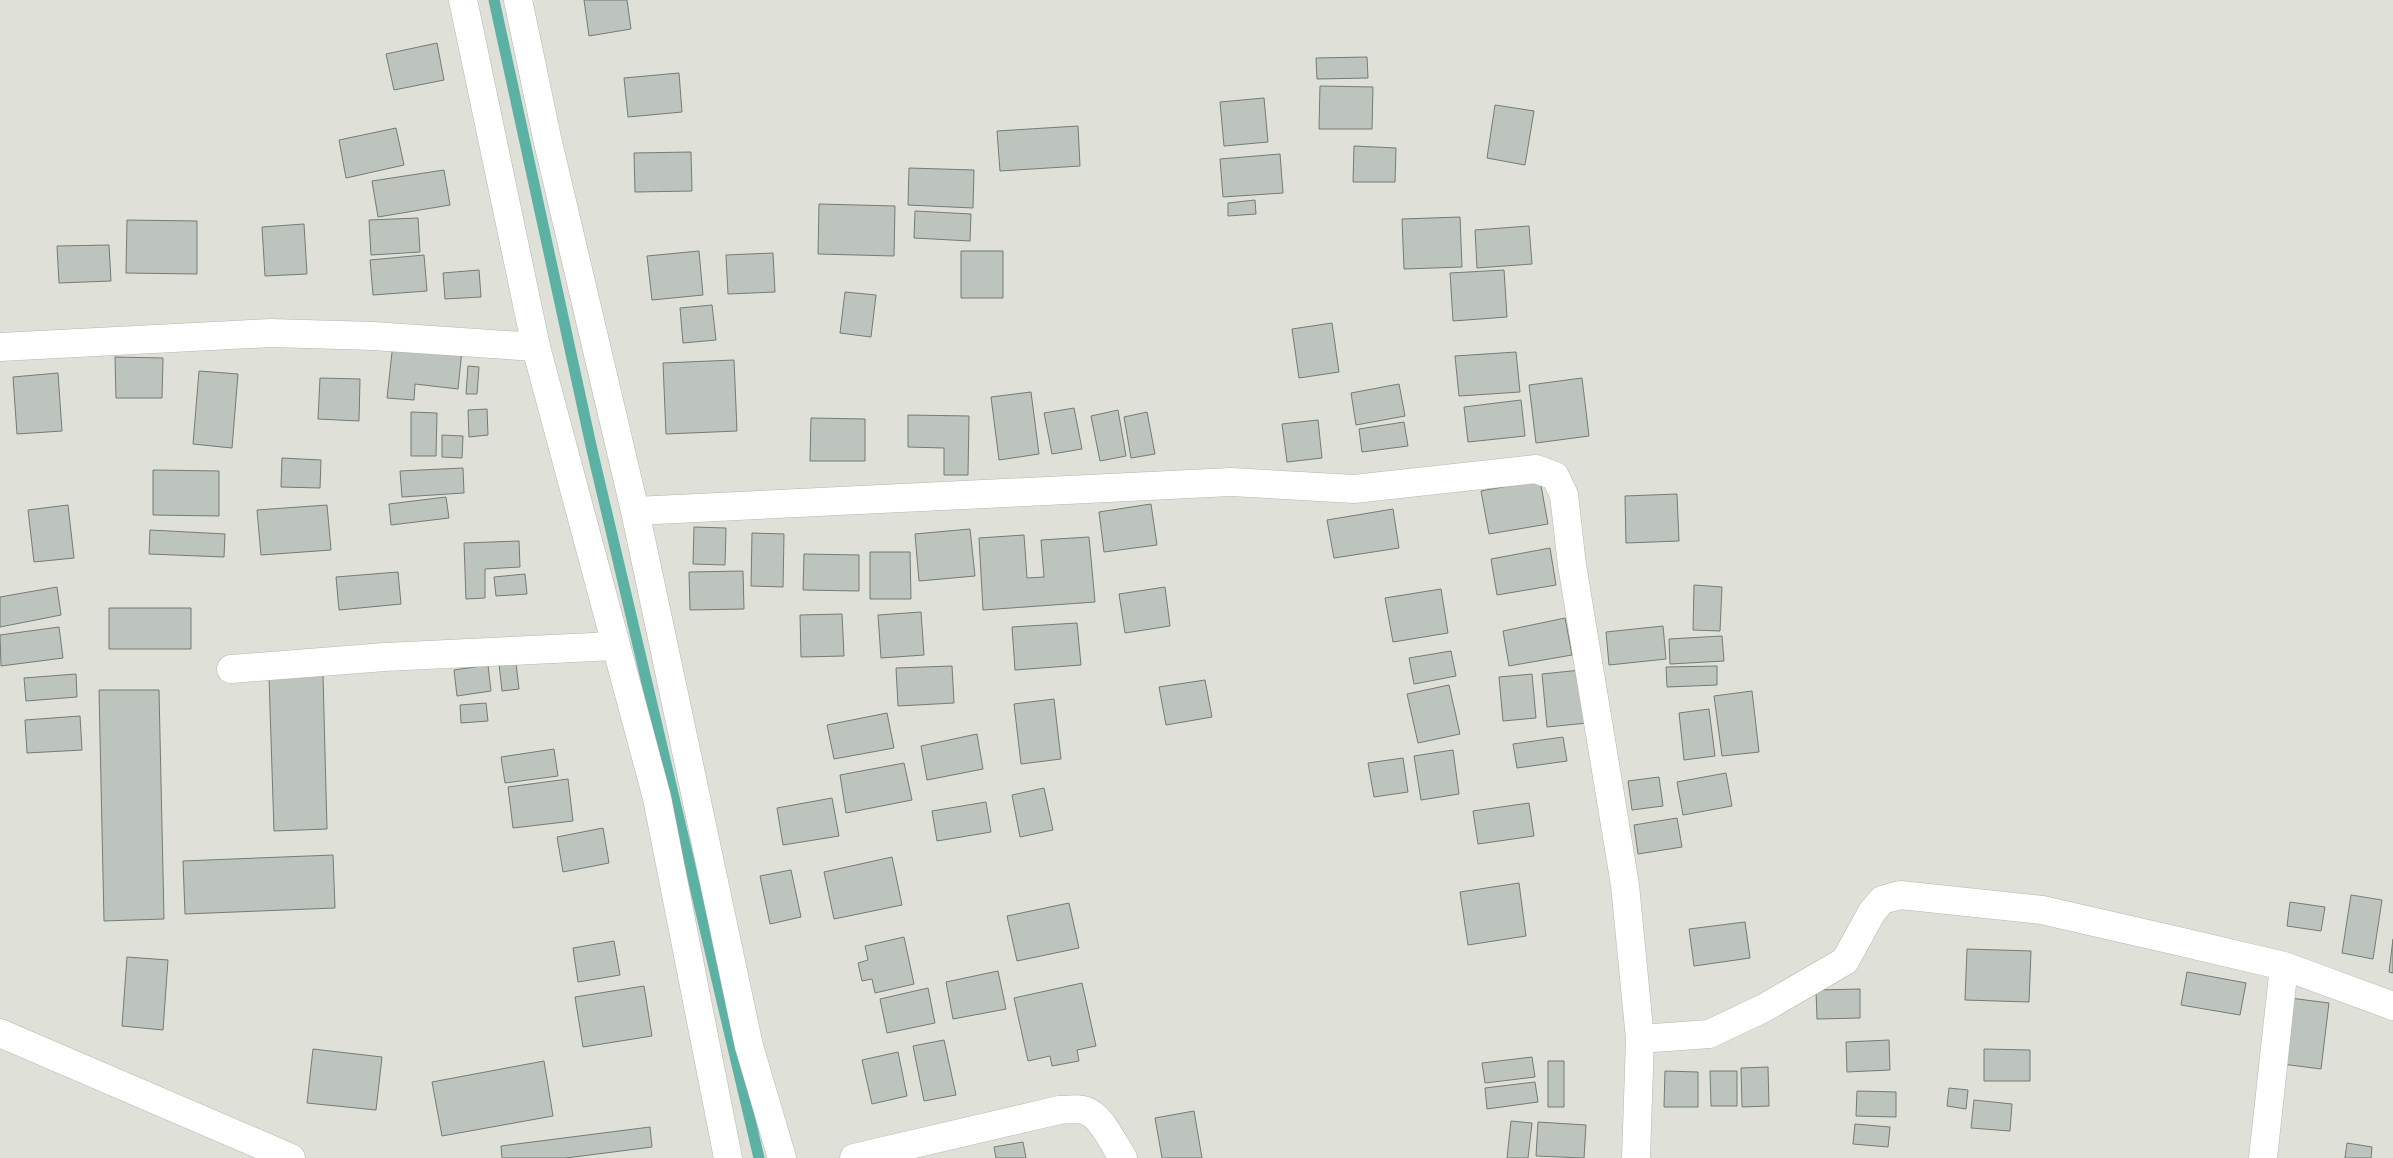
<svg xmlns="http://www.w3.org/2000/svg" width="2393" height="1158" font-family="Inter,sans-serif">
<rect width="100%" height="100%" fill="#dfe0d7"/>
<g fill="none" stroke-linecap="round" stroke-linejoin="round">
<path stroke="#5bb1a3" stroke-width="11" d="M 494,0 L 592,450 L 759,1158"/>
</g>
<path fill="#bdc4bd" stroke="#757b75" d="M 584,0 L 627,0 L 631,29 L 589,36 Z
M 437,43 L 444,80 L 394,90 L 386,54 Z
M 1367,57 L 1368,78 L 1317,79 L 1316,58 Z
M 679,73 L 682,112 L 628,117 L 624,78 Z
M 1320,86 L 1373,87 L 1372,129 L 1319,129 Z
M 1264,98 L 1268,142 L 1224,146 L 1220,102 Z
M 1495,105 L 1534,111 L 1525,165 L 1487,158 Z
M 1078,126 L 1080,166 L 1000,171 L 997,131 Z
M 396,128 L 404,165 L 346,178 L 339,140 Z
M 1354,146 L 1396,148 L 1395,182 L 1353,182 Z
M 691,152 L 692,191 L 635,192 L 634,153 Z
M 1280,154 L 1283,193 L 1223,197 L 1220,159 Z
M 909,168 L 974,170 L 973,208 L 908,205 Z
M 444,170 L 450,205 L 378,217 L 372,181 Z
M 1255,200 L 1256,214 L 1228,216 L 1228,203 Z
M 819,204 L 895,206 L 894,256 L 818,254 Z
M 915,211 L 971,214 L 970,241 L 914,238 Z
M 1460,217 L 1462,267 L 1404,269 L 1402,219 Z
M 418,218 L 420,252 L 371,255 L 369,220 Z
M 127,220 L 197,221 L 197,274 L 126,273 Z
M 304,224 L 307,274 L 265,276 L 262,227 Z
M 1529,226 L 1532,264 L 1477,268 L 1475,230 Z
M 109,245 L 111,281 L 59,283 L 57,246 Z
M 699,251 L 703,295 L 652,300 L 647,256 Z
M 961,251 L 1003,251 L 1003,298 L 961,298 Z
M 773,253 L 775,292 L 728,294 L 726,255 Z
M 424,255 L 427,291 L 373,295 L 370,260 Z
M 479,270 L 481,297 L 445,299 L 443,273 Z
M 1504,270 L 1507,317 L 1453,321 L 1450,273 Z
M 845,292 L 876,295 L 871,337 L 840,333 Z
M 712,305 L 716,340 L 683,343 L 680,308 Z
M 1332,323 L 1339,372 L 1299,378 L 1292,329 Z
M 393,343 L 462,350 L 458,389 L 415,384 L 414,400 L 387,398 Z
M 1516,352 L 1520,392 L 1459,396 L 1455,356 Z
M 115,357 L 163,358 L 162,398 L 116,398 Z
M 734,360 L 737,431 L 666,434 L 663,363 Z
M 468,366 L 479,367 L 477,394 L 466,394 Z
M 199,371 L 238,374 L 232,448 L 193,444 Z
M 58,373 L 62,431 L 17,434 L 13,377 Z
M 320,378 L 360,379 L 359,421 L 318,419 Z
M 1582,378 L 1589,436 L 1536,443 L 1529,385 Z
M 1399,384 L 1405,416 L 1356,425 L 1351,393 Z
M 1031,392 L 1039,454 L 999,460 L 991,397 Z
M 1521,400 L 1525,436 L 1468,442 L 1464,407 Z
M 1074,408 L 1082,449 L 1052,454 L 1044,413 Z
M 487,409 L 488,435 L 469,437 L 468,410 Z
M 1118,410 L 1126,456 L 1100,461 L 1091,416 Z
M 411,412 L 437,413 L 436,456 L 411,456 Z
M 1147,412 L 1155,454 L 1131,458 L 1124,417 Z
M 908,415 L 969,416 L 968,475 L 944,475 L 944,448 L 908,447 Z
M 811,418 L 865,419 L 865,461 L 810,461 Z
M 1318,420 L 1322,458 L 1287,462 L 1282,424 Z
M 1404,422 L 1408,446 L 1362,452 L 1359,429 Z
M 442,435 L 463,436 L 462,458 L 442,457 Z
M 282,458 L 321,460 L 320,488 L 281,487 Z
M 463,468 L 464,493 L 402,497 L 400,471 Z
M 153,470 L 219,471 L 219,516 L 153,515 Z
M 1540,480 L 1548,524 L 1489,534 L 1481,491 Z
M 1677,494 L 1679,541 L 1626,543 L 1625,496 Z
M 446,497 L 449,518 L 391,525 L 389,504 Z
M 1151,504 L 1157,545 L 1104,552 L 1099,512 Z
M 68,505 L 74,558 L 34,562 L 28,510 Z
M 327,505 L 331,550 L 261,555 L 257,510 Z
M 1393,509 L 1399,548 L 1334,558 L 1327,520 Z
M 694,527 L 726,528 L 725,565 L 693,564 Z
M 970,529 L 975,576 L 919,581 L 915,534 Z
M 150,530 L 225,534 L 224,557 L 149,554 Z
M 752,533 L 784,534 L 783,587 L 751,586 Z
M 1024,535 L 1027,578 L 1044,577 L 1041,540 L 1089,537 L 1095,602 L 983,610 L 979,538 Z
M 519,541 L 520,567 L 485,569 L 485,598 L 466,599 L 464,543 Z
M 1550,548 L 1556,585 L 1497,595 L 1491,559 Z
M 870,552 L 910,552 L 911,599 L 870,599 Z
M 804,554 L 859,555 L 859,591 L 803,590 Z
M 743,571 L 744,609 L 690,610 L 689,572 Z
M 398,572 L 401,604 L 339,610 L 336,577 Z
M 525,574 L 527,594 L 496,596 L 494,577 Z
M 1694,585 L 1722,587 L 1720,631 L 1693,630 Z
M 57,587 L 61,615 L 0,627 L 0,597 Z
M 1165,587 L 1170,626 L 1125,633 L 1119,594 Z
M 1441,589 L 1448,633 L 1393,642 L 1385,598 Z
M 109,608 L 191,608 L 191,649 L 109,649 Z
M 921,612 L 924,655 L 881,658 L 878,615 Z
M 842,614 L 844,656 L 801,657 L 800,615 Z
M 1565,618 L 1572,655 L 1509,666 L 1503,631 Z
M 1077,623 L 1081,665 L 1015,670 L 1012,627 Z
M 1663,626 L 1666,659 L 1609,665 L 1606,632 Z
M 59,627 L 63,658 L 1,666 L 0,635 Z
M 1722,636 L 1724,661 L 1670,664 L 1669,639 Z
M 1451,651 L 1456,676 L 1414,684 L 1409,658 Z
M 516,663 L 519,689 L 502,691 L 499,664 Z
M 488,665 L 491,691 L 457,696 L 454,670 Z
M 952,666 L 954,703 L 898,706 L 896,668 Z
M 1717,666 L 1717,685 L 1667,687 L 1666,667 Z
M 1581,670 L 1587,723 L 1547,727 L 1542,674 Z
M 76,674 L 77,697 L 26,701 L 24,678 Z
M 1532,674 L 1536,718 L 1503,721 L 1499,677 Z
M 323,675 L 327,829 L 274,831 L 269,677 Z
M 1205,680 L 1212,717 L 1166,725 L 1159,687 Z
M 1449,685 L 1460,734 L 1418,743 L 1407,694 Z
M 99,690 L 159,690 L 164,919 L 104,921 Z
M 1752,691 L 1759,752 L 1722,756 L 1714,696 Z
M 1054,699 L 1061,759 L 1021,764 L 1014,704 Z
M 486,703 L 488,721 L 461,723 L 460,705 Z
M 1709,709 L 1715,756 L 1684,760 L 1679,713 Z
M 887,713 L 894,748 L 834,759 L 827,725 Z
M 80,716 L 82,750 L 27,753 L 25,720 Z
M 977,734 L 983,769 L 927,780 L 921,746 Z
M 1563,737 L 1567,761 L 1517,768 L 1513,744 Z
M 554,749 L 558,776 L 505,783 L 501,757 Z
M 1453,750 L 1459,794 L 1421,800 L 1414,756 Z
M 1403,758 L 1408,792 L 1374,797 L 1368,763 Z
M 904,763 L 912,800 L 846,813 L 840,775 Z
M 1726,773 L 1732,806 L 1683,815 L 1677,782 Z
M 1659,777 L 1663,806 L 1632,810 L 1628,781 Z
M 568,779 L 573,821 L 513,828 L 508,787 Z
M 1044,788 L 1053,830 L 1020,837 L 1012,795 Z
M 832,798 L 839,836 L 783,845 L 777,808 Z
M 986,802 L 991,832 L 937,841 L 932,811 Z
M 1529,803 L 1534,836 L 1478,844 L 1473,811 Z
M 1677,818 L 1682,847 L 1638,854 L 1634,825 Z
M 603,828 L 609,863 L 563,872 L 557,837 Z
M 333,855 L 335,908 L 185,914 L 183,861 Z
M 892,857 L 902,905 L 834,919 L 824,872 Z
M 791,870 L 801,917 L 770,924 L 760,876 Z
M 1519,883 L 1526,936 L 1468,945 L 1460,892 Z
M 2351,895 L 2382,900 L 2373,959 L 2342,953 Z
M 2290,902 L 2325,907 L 2321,931 L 2287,926 Z
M 1069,903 L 1079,948 L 1017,961 L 1007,916 Z
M 1745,922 L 1750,958 L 1694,966 L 1689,929 Z
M 904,937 L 914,984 L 875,993 L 872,979 L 862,981 L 858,963 L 868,960 L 865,946 Z
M 2393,939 L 2393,973 L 2389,972 Z
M 614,941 L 620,975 L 578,982 L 573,948 Z
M 1967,949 L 2031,951 L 2029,1002 L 1965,1000 Z
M 127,957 L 168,960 L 163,1030 L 122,1026 Z
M 998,971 L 1006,1009 L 953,1019 L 946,982 Z
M 2187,972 L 2246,983 L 2240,1015 L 2181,1005 Z
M 1082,983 L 1096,1046 L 1077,1050 L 1079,1061 L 1052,1066 L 1050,1056 L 1028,1061 L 1014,998 Z
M 644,986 L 652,1036 L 583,1047 L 575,997 Z
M 928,988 L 935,1023 L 887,1033 L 880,999 Z
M 1860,989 L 1860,1018 L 1817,1019 L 1816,990 Z
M 2290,998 L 2329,1003 L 2321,1069 L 2282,1064 Z
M 944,1040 L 956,1095 L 924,1101 L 913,1046 Z
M 1889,1040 L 1890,1070 L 1847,1072 L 1846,1042 Z
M 313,1049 L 382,1057 L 376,1110 L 307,1103 Z
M 1984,1049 L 2030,1050 L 2030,1081 L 1984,1081 Z
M 898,1052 L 907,1096 L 872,1104 L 862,1060 Z
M 1532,1057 L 1535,1077 L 1485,1083 L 1482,1063 Z
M 544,1061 L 553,1116 L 442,1136 L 432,1082 Z
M 1548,1061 L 1564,1061 L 1564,1107 L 1548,1107 Z
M 1768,1067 L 1769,1106 L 1742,1107 L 1741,1068 Z
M 1665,1071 L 1698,1072 L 1698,1107 L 1664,1107 Z
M 1710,1071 L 1737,1071 L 1737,1106 L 1711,1106 Z
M 1535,1082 L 1538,1102 L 1487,1109 L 1485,1088 Z
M 1949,1088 L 1968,1090 L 1966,1109 L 1947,1106 Z
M 1857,1091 L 1896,1092 L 1896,1117 L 1856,1116 Z
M 1974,1100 L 2012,1104 L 2010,1131 L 1971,1128 Z
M 1194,1111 L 1202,1158 L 1162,1158 L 1155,1118 Z
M 1511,1121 L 1532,1123 L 1528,1158 L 1507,1158 Z
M 1538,1122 L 1586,1125 L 1584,1158 L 1536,1156 Z
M 1855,1124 L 1890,1127 L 1888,1147 L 1853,1144 Z
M 650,1127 L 652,1147 L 566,1158 L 502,1158 L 501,1146 Z
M 1023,1142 L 1026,1158 L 996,1158 L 994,1147 Z
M 2347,1143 L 2372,1147 L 2371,1158 L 2345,1158 Z"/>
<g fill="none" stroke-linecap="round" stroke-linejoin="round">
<defs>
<path id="street" d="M 518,0 L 547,138 L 635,511 L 749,1046 L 782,1158
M 0,347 L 271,333 L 373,336 L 536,347
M 635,511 L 1231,482 L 1354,489 L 1536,469 L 1555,476 L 1564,495 L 1572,565 L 1625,885 L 1640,1039 L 1636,1158
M 231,669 L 385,657 L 615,646
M 0,1033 L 291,1158
M 1640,1039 L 1709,1034 L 1764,1008 L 1845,961 L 1872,912 L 1882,900 L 1900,895 L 2042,910 L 2169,939 L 2284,966 L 2393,1006
M 854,1158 L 1059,1110 C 1068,1110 1082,1107 1090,1113 C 1103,1120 1115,1146 1123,1158
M 2263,1158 L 2284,966"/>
<path id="secondary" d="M 463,0 L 536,347 L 657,798 L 728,1158"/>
</defs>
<use href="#street" stroke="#b5b6ad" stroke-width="29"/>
<use href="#secondary" stroke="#b5b6ad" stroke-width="29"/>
<use href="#street" stroke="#fff" stroke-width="28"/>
<use href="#secondary" stroke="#fff" stroke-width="28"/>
</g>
</svg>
